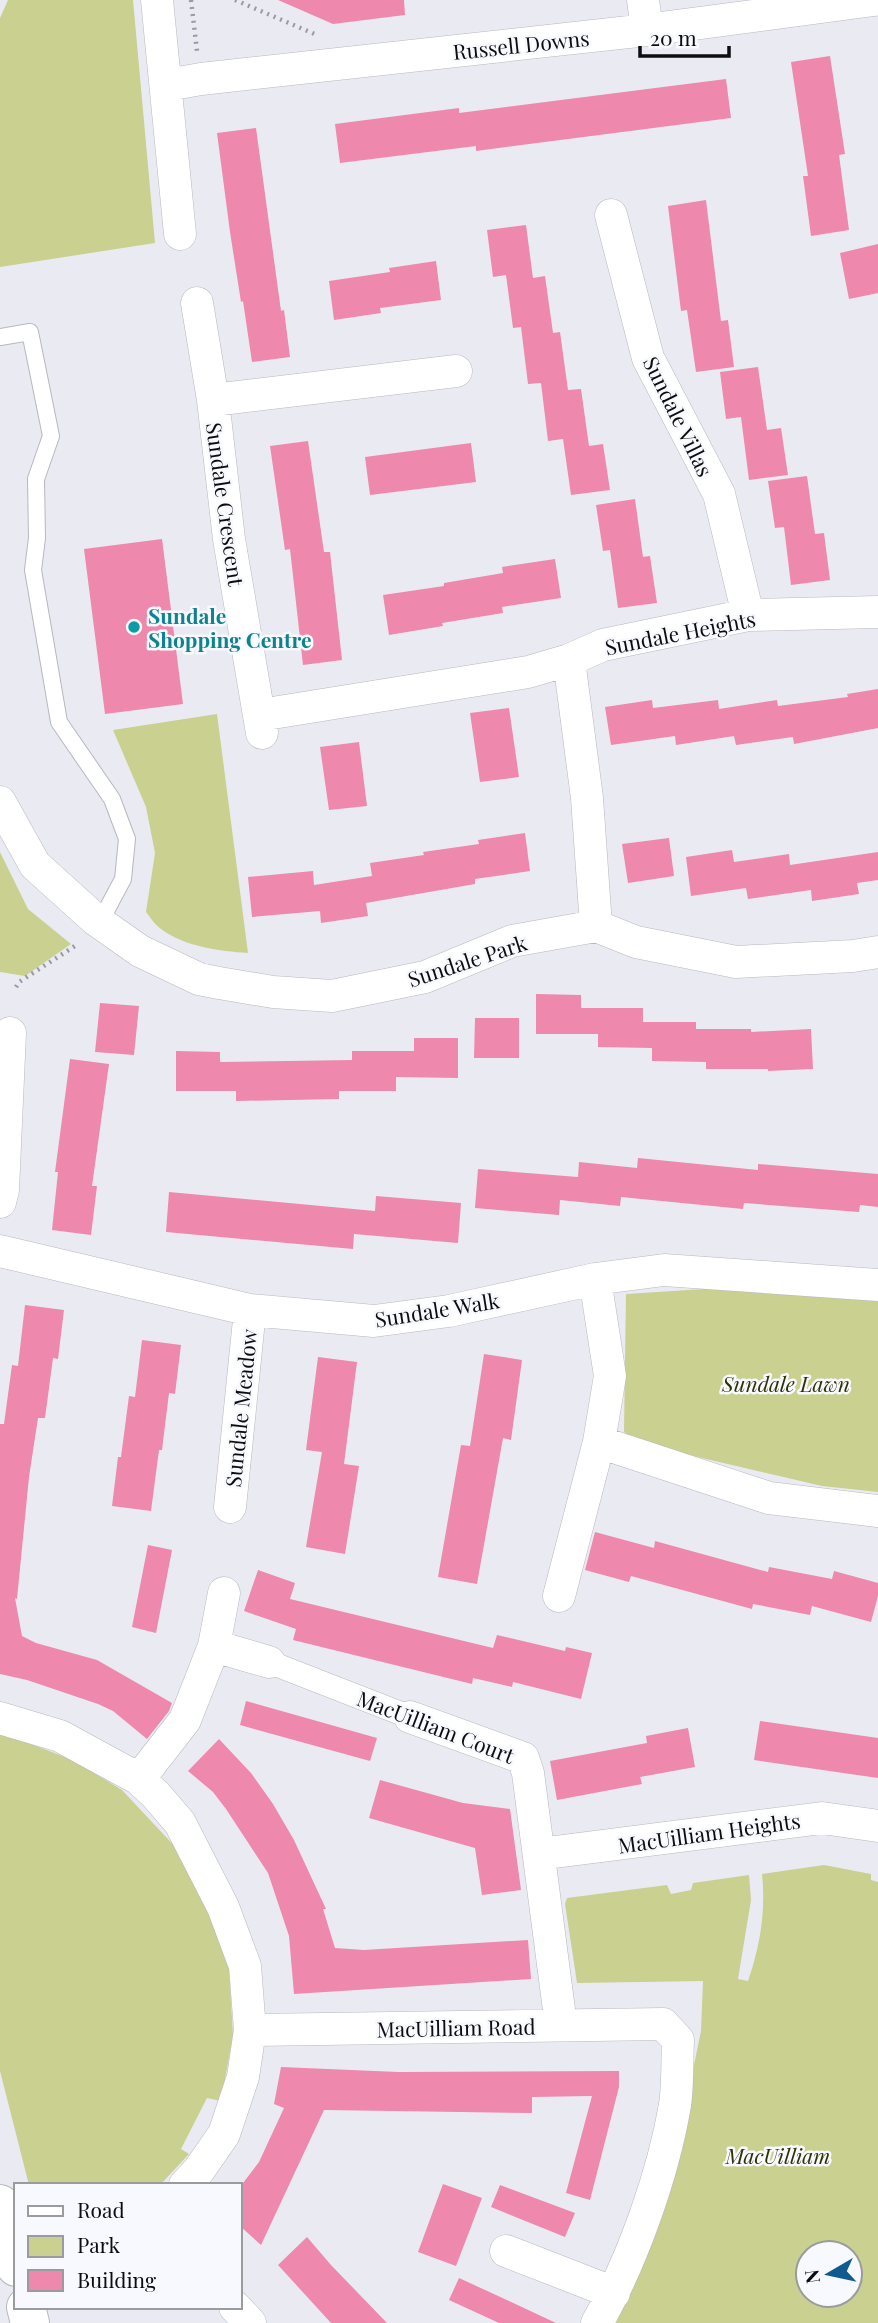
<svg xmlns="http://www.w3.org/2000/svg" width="878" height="2323" font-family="'Playfair Display',serif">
<rect width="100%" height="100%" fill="#eaebf2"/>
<path fill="#c9d090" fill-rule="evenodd" d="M 8,0 L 133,0 L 155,243 L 0,267 L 0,18 Z
M 217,714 L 248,953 C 220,951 185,947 161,929 C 155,925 150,917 146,912 L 155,853 L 146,807 L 113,730 Z
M 0,852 L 28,909 L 71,944 L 25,976 L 0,972 Z
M 735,1287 L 878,1294 L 878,1492 L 822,1486 L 638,1443 L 624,1432 L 626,1294 Z
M 0,1732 L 75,1761 L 122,1790 L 181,1853 L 207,1903 L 229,1969 L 233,2035 L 221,2101 L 207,2098 L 181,2149 L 189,2154 L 160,2185 L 29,2185 L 0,2071 Z
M 824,1865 L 871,1874 L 871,1880 L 878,1882 L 878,2323 L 616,2323 L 670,2181 L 701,2031 L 703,1981 L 577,1983 L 565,1904 L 567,1898 L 667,1885 L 671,1894 L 691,1890 L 693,1883 L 749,1875 L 751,1900 L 738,1979 L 748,1981 C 760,1946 766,1911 762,1874 ZM 808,2253 L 850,2253 L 850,2295 L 808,2295 Z"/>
<path fill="#ee88ac" d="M 278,0 L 404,0 L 405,15 L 333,24 Z
M 830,56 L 845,154 L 839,155 L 849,230 L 811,236 L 803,176 L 808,176 L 791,62 Z
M 726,79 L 731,118 L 476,151 L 476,146 L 340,163 L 335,124 L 459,108 L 459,113 Z
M 256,128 L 281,311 L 284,310 L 290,357 L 252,362 L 243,301 L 241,302 L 230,232 L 217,133 Z
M 706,200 L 721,321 L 728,320 L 734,367 L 696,372 L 687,310 L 681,311 L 668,206 Z
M 526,225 L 533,278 L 545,276 L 553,333 L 560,332 L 568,390 L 581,389 L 589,446 L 603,444 L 610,490 L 571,495 L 563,439 L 548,441 L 541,383 L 528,384 L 521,327 L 513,328 L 506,275 L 493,277 L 487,230 Z
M 878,244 L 878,293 L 849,299 L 840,253 Z
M 436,261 L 441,300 L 380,308 L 381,313 L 334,320 L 329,281 L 390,272 L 389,268 Z
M 758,367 L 767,430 L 781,428 L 788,475 L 749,480 L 741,417 L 726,419 L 720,372 Z
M 308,441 L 324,552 L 330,552 L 342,660 L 303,665 L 290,549 L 285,550 L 270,446 Z
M 471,443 L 476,482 L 370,495 L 365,457 Z
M 807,476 L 815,534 L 824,533 L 830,580 L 791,585 L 784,527 L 775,528 L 768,481 Z
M 635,499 L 643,557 L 650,556 L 657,603 L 618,608 L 610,550 L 603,551 L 596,505 Z
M 162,539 L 183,704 L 105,714 L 84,549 Z
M 555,559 L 561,598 L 502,607 L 503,613 L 442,623 L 443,626 L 389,635 L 383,595 L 444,586 L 444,583 L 503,573 L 502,567 Z
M 878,689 L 878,728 L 794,744 L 793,737 L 736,745 L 734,736 L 676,745 L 675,736 L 611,745 L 605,707 L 652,700 L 653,708 L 718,700 L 719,709 L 777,700 L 778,706 L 848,697 L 847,694 Z
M 509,708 L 519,777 L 480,782 L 470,713 Z
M 359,742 L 367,806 L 329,810 L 320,747 Z
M 525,833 L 530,871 L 475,879 L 475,884 L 366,903 L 368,916 L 321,923 L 320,911 L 252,917 L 248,877 L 313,871 L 314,885 L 372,876 L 370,863 L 424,855 L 423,852 L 479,844 L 478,840 Z
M 669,838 L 674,876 L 628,883 L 622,844 Z
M 732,850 L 734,862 L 789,854 L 790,865 L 878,852 L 878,880 L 857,883 L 859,894 L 812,901 L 811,890 L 748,899 L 746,888 L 691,896 L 686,857 Z
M 536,994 L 581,995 L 581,1008 L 643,1008 L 643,1022 L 696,1022 L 696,1029 L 751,1029 L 751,1032 L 811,1029 L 813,1069 L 768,1071 L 768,1069 L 706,1069 L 706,1062 L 652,1061 L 652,1048 L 598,1047 L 598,1034 L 536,1034 Z
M 100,1003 L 139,1006 L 134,1055 L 95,1052 Z
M 475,1018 L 519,1018 L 519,1058 L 474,1058 Z
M 414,1038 L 458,1038 L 458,1078 L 396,1077 L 396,1091 L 339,1091 L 339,1099 L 236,1101 L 236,1091 L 176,1091 L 176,1051 L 220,1052 L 220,1062 L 352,1060 L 352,1051 L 414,1051 Z
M 70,1059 L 109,1064 L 92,1186 L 97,1186 L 91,1235 L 52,1230 L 58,1172 L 55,1172 Z
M 638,1158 L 758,1170 L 758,1164 L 878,1174 L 878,1207 L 860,1205 L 859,1212 L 744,1203 L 743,1209 L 621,1197 L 620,1206 L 560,1200 L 559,1215 L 475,1208 L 478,1169 L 578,1177 L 579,1162 L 637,1168 Z
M 169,1192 L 375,1211 L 376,1196 L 461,1203 L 458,1243 L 354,1234 L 353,1249 L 166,1232 Z
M 25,1305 L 64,1310 L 58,1359 L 53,1358 L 45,1418 L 38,1418 L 29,1477 L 17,1599 L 15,1598 L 22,1636 L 36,1643 L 97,1660 L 172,1703 L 169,1711 L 147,1739 L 113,1711 L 98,1704 L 27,1680 L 0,1674 L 0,1424 L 4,1424 L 12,1365 L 18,1366 Z
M 142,1340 L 181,1345 L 175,1394 L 169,1393 L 162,1450 L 159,1450 L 151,1511 L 112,1506 L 118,1457 L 121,1457 L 129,1396 L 135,1397 Z
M 484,1354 L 522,1360 L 511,1440 L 503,1438 L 477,1584 L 438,1577 L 461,1445 L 470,1446 Z
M 318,1357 L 357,1362 L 344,1464 L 359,1466 L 345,1554 L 306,1547 L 322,1452 L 306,1450 Z
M 595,1532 L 654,1548 L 655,1541 L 768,1572 L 769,1567 L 832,1579 L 834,1571 L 878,1583 L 878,1596 L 871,1622 L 812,1606 L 810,1615 L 753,1604 L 752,1609 L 631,1576 L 629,1582 L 585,1570 Z
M 148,1545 L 172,1550 L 156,1633 L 132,1627 Z
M 258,1570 L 295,1583 L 290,1599 L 493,1648 L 497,1635 L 565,1651 L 566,1647 L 592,1653 L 581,1699 L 513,1682 L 512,1687 L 473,1678 L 472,1684 L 293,1640 L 296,1629 L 244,1611 Z
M 246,1701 L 377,1738 L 370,1761 L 240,1725 Z
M 760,1721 L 878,1738 L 878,1778 L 754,1760 Z
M 688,1728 L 695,1767 L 640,1777 L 642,1784 L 557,1800 L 550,1761 L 647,1743 L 646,1736 Z
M 219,1739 L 251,1773 L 273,1804 L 294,1840 L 326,1909 L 323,1909 L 335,1948 L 364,1950 L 528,1940 L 531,1979 L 294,1994 L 289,1936 L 268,1873 L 226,1809 L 213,1792 L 188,1771 Z
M 380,1780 L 463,1803 L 510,1809 L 521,1890 L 482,1895 L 475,1848 L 369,1818 Z
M 281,2067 L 398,2072 L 619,2071 L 619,2087 L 590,2200 L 566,2193 L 592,2096 L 532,2097 L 532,2113 L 324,2110 L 261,2245 L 240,2226 L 240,2187 L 259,2162 L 284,2108 L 274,2104 Z
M 443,2184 L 482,2198 L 456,2266 L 418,2252 Z
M 500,2185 L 575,2213 L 565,2237 L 491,2207 Z
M 307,2237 L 331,2265 L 387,2323 L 331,2323 L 278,2265 Z
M 459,2278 L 496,2295 L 556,2323 L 499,2323 L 449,2300 Z"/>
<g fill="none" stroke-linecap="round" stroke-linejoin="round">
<defs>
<path id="service" d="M 0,337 L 30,332 L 51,436 L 36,479 L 37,538 L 33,570 L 59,722 L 112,799 L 127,839 L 123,879 L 107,909 L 96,920"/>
<path id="pedestrian" d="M 269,1662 L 410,1717"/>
<path id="minor" d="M 157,0 L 180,234
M 643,0 L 647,30
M 167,85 L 201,79 L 647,30 L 874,0
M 611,215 L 648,358 L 719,494 L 748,615
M 197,303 L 213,400 L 229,539 L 262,733
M 213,400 L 456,371
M 569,660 L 587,798 L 596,926
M 260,715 L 528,672 L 569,660 L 603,645 L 748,615 L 878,612
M 0,802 L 35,865 L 96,920 L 140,951 L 199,979 L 219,983 L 273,992 L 332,996 L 425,977 L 512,941 L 596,926 L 636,942 L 736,962 L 853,956 L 878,952
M 0,1202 L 3,1190 L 10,1033
M 0,1251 L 250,1310 L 374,1321 L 449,1311 L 595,1279 L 664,1270 L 878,1285
M 599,1442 L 769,1498 L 878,1511
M 230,1507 L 250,1310
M 559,1596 L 599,1442 L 610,1376 L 595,1279
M 214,1646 L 269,1662
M 410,1717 L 523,1758 L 528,1773 L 561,2025
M 0,1718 L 60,1736 L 139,1779 L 156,1795 L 180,1823 L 223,1907 L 245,1966 L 250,2030 L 243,2077 L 224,2134 L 199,2170 L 185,2185
M 139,1779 L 185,1720 L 214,1646 L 224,1593
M 539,1854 L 822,1818 L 878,1826
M 250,2030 L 663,2024 L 678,2040 C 677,2062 678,2084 675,2105 C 663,2175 632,2262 597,2323
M 506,2251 L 614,2293
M 235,2307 L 250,2323"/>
<path id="tertiary" d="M 0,2204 L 16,2267
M 26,2307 L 30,2323"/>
</defs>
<use href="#service" stroke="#b7b8bf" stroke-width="18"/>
<use href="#pedestrian" stroke="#b7b8bf" stroke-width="24"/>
<use href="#minor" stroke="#b7b8bf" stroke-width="33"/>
<use href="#tertiary" stroke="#b7b8bf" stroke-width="40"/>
<path stroke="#9a9ba0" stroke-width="4.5" stroke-dasharray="2 5" stroke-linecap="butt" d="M 191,0 L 197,51
M 235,0 L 317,35
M 16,987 L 19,982 L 78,944"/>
<use href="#service" stroke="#fff" stroke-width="16"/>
<use href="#pedestrian" stroke="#fff" stroke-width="23"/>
<use href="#minor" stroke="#fff" stroke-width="32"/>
<use href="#tertiary" stroke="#fff" stroke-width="38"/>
</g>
<circle fill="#0f9aa8" stroke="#f8f9fe" stroke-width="2.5" cx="134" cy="627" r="7"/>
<g text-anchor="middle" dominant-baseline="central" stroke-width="5" stroke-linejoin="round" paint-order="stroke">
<g font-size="21" fill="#0d0d0f" stroke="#f8f9fe">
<text transform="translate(521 44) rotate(-6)">Russell Downs</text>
<text transform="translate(679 416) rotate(64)">Sundale Villas</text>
<text transform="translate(226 504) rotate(82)">Sundale Crescent</text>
<text transform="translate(680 632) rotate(-11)">Sundale Heights</text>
<text transform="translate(467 960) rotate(-18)">Sundale Park</text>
<text transform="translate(437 1309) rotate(-9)">Sundale Walk</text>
<text transform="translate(240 1408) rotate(-84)">Sundale Meadow</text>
<text transform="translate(436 1726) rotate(21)">MacUilliam Court</text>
<text transform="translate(709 1832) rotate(-8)">MacUilliam Heights</text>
<text transform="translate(456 2027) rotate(-1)">MacUilliam Road</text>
</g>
<g font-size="21" font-weight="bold" fill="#0d838f" stroke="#f8f9fe" text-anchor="start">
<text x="148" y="615">Sundale<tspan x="148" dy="24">Shopping Centre</tspan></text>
</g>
<g font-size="21" font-style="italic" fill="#2e3103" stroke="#f8f9fe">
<text x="786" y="1383">Sundale Lawn</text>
<text x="778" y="2155">MacUilliam</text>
</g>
</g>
<rect x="14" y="2183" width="228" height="126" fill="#f8f9fe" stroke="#9a9b9e" stroke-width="2"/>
<rect x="28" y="2206" width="35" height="10" fill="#ffffff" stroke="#9a9b9e" stroke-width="2"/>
<text x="77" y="2218" font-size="21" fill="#0d0d0f">Road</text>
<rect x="28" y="2236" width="35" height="21" fill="#c9d090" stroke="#9a9b9e" stroke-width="2"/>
<text x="77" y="2253" font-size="21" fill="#0d0d0f">Park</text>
<rect x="28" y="2270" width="35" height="21" fill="#ee88ac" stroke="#9a9b9e" stroke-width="2"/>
<text x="77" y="2288" font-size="21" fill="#0d0d0f">Building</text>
<g transform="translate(829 2274) rotate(261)"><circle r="33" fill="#f8f9fe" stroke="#9a9b9e" stroke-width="2"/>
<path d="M0-5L12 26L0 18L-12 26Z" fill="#0f5a8e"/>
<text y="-10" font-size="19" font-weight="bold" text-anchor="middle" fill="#0d0d0f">N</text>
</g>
<path d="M640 46v10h89v-10" fill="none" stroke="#0d0d0f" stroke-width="3.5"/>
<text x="650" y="46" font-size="21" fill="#0d0d0f" stroke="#f8f9fe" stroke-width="5" paint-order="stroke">20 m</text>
</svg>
